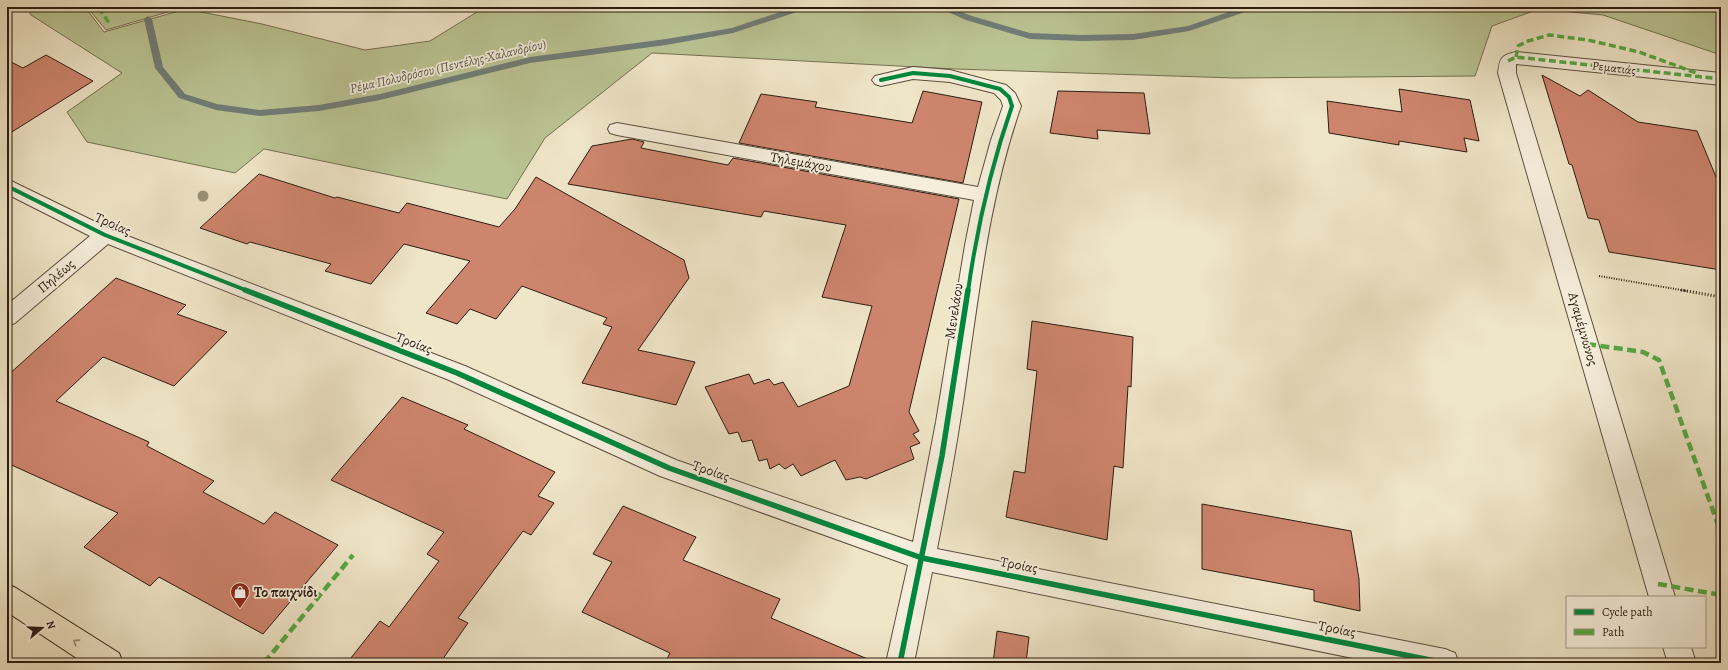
<svg xmlns="http://www.w3.org/2000/svg" width="1728" height="670" font-family="Alegreya,serif">
<rect width="100%" height="100%" fill="#efe5c7"/>
<filter id="stains"><feTurbulence type="fractalNoise" baseFrequency=".005" numOctaves="4"/><feColorMatrix values="0 0 0 0 .2 0 0 0 0 .09 0 0 0 0 .02 0 0 0 .5 -.17"/></filter>
<radialGradient id="worn" r=".72"><stop offset=".6" stop-color="#630" stop-opacity="0"/><stop offset="1" stop-color="#630" stop-opacity=".3"/></radialGradient>
<path fill="#bbc494" stroke="#747052" d="M 26,7 L 85,7 L 104,32 L 186,9 L 262,24 L 365,50 L 430,41 L 485,7 L 1721,7 L 1721,55 L 1603,15 L 1539,9 L 1492,26 L 1475,76 L 1235,78 L 955,69 L 652,53 L 545,138 L 507,199 L 264,149 L 235,173 L 87,142 L 67,112 L 122,73 L 31,15 Z
M 87,7 L 185,7 L 106,30 Z"/>
<g fill="none" stroke-linecap="round" stroke-linejoin="round">
<path fill="#707d78" fill-rule="evenodd" d="M 795,7 L 807,7 L 806,9 L 733,33 L 666,45 L 530,63 L 380,100 L 319,111 L 260,116 L 216,110 L 179,98 L 155,68 L 144,19 L 148,16 L 152,19 L 163,67 L 185,94 L 217,104 L 260,110 L 319,105 L 380,94 L 530,57 L 666,39 L 732,28 Z
M 937,7 L 948,7 L 972,16 L 1030,33 L 1082,35 L 1133,34 L 1188,26 L 1243,7 L 1255,7 L 1254,9 L 1189,31 L 1133,40 L 1082,41 L 1030,39 L 966,20 Z
M 1699,7 L 1712,7 L 1721,9 L 1721,14 L 1700,9 Z"/>
</g>
<path fill="#ce856e" stroke="#2c1c10" d="M 46,55 L 93,81 L 7,135 L 7,60 L 23,68 Z
M 1542,75 L 1580,96 L 1588,90 L 1638,122 L 1697,131 L 1721,189 L 1721,270 L 1609,252 L 1599,220 L 1588,218 L 1572,165 L 1569,164 Z
M 1399,89 L 1470,100 L 1479,141 L 1464,138 L 1467,152 L 1399,141 L 1399,145 L 1329,133 L 1327,101 L 1402,112 Z
M 923,91 L 982,102 L 963,183 L 739,143 L 761,94 L 817,102 L 815,107 L 912,123 Z
M 1058,91 L 1144,93 L 1150,134 L 1097,130 L 1098,139 L 1050,133 Z
M 632,139 L 644,142 L 641,148 L 728,165 L 733,158 L 959,199 L 909,412 L 919,431 L 913,434 L 920,443 L 910,447 L 914,459 L 866,479 L 860,477 L 846,480 L 835,460 L 801,476 L 793,464 L 785,469 L 779,464 L 770,469 L 767,459 L 759,461 L 752,440 L 742,442 L 738,432 L 729,434 L 705,387 L 749,374 L 754,384 L 769,379 L 774,385 L 783,382 L 798,407 L 849,386 L 872,306 L 822,297 L 846,225 L 764,211 L 761,217 L 568,184 L 592,146 Z
M 259,174 L 335,198 L 337,197 L 399,213 L 407,203 L 499,227 L 515,209 L 536,177 L 684,260 L 689,278 L 638,350 L 695,362 L 676,405 L 582,383 L 612,327 L 603,324 L 607,318 L 522,286 L 496,319 L 470,309 L 457,324 L 426,313 L 470,261 L 404,244 L 371,284 L 325,271 L 331,264 L 250,242 L 247,244 L 200,228 Z
M 116,278 L 186,305 L 177,314 L 227,332 L 174,386 L 103,357 L 56,401 L 149,442 L 147,446 L 214,481 L 203,492 L 264,524 L 275,512 L 338,545 L 263,634 L 159,577 L 150,586 L 84,547 L 118,513 L 7,463 L 7,376 Z
M 1032,321 L 1133,337 L 1131,387 L 1128,386 L 1123,468 L 1114,466 L 1107,540 L 1006,517 L 1014,471 L 1025,473 L 1037,371 L 1027,369 Z
M 402,397 L 468,425 L 464,429 L 555,472 L 538,496 L 554,503 L 531,535 L 523,531 L 458,618 L 468,623 L 440,663 L 347,663 L 380,621 L 389,627 L 439,561 L 427,554 L 444,532 L 331,480 Z
M 1202,504 L 1351,531 L 1359,579 L 1360,611 L 1314,601 L 1314,590 L 1202,569 Z
M 623,506 L 696,537 L 683,560 L 780,599 L 771,618 L 877,663 L 665,663 L 670,653 L 582,612 L 612,562 L 593,554 Z
M 997,631 L 1029,637 L 1026,663 L 993,663 Z"/>
<g fill="none" stroke-linecap="round" stroke-linejoin="round">
<defs>
<path id="minor" d="M 1516,52 L 1721,73 L 1721,85 L 1516,64 L 1516,73 L 1675,597 L 1649,597 L 1498,73 C 1500,58 1501,55 1516,52 Z
M 913,67 L 950,70 L 1006,85 L 1015,93 L 1021,106 C 991,192 981,277 968,367 C 960,428 949,488 937,549 L 1445,649 L 1455,653 L 1459,663 L 1377,663 L 932,572 L 914,663 L 886,663 L 908,565 L 660,476 L 449,380 L 108,244 L 15,323 L 7,326 L 7,305 L 90,236 L 7,194 L 7,179 L 112,230 L 465,366 L 676,460 L 913,542 L 936,422 L 965,245 L 974,200 L 617,135 L 610,133 L 608,129 L 610,125 L 617,123 L 978,187 L 991,140 L 1003,106 L 1001,100 L 994,93 L 950,82 L 913,79 L 881,86 L 875,84 L 872,80 L 875,76 Z
M 1663,647 L 1691,647 L 1696,663 L 1668,663 Z"/>
<path id="major" d="M 7,584 L 16,588 L 119,653 L 123,663 L 84,663 L 7,612 Z"/>
</defs>
<use href="#minor" stroke="#5d4e3e" stroke-width="2"/>
<use href="#major" stroke="#2c1c10" stroke-width="2"/>
<path stroke="#2c1c10" stroke-width="2" stroke-dasharray="1 1.5" stroke-linecap="butt" d="M 1599,276 L 1687,291"/>
<path stroke="#2c1c10" stroke-width="3" stroke-dasharray="1 2" stroke-linecap="butt" d="M 1681,290 L 1721,297"/>
<use href="#minor" fill="#f5eedb" fill-rule="evenodd"/>
<use href="#major" fill="#efe5c7" fill-rule="evenodd"/>
<path stroke="#54a942" stroke-width="3.5" stroke-dasharray="7 3.5" stroke-linecap="butt" d="M 103,7 L 102,13 L 110,24
M 1516,57 L 1518,46 L 1528,41 L 1549,35 L 1588,40 L 1639,52 L 1699,74
M 1508,61 L 1516,57 L 1721,79"/>
<path stroke="#54a942" stroke-width="4.5" stroke-dasharray="9 4.5" stroke-linecap="butt" d="M 1587,344 L 1643,352 L 1659,360 L 1721,533
M 1658,584 L 1721,595
M 264,663 L 353,555"/>
<defs>
<path id="cycleway-far1" d="M 881,80 L 913,73 L 950,76 L 1000,89 L 1009,97 L 1012,106 C 991,166 977,228 968,291
M 7,186 L 105,235 L 248,291"/>
<path id="cycleway" d="M 245,290 L 457,373 L 669,468 L 922,558 L 1445,663
M 900,663 L 942,456 L 968,290"/>
</defs>
<use href="#cycleway-far1" stroke="#f5eedb" stroke-width="6"/>
<use href="#cycleway" stroke="#f5eedb" stroke-width="8"/>
<use href="#cycleway-far1" stroke="#00873e" stroke-width="4"/>
<use href="#cycleway" stroke="#00873e" stroke-width="5.5"/>
</g>
<circle fill="#9b9278" cx="203" cy="196" r="5.5"/>
<defs><path id="oneway-chevron" d="M-2-3.5L2.5 0L-2 3.5" fill="none" stroke-width="1.6" stroke-linecap="round" stroke-linejoin="round"/></defs>
<use stroke="#978b75" href="#oneway-chevron" transform="translate(76 642) rotate(-147)"/>
<defs>
<symbol id="shop-pin" viewBox="-11 -11 22 30"><path d="M0 17L-7.5 6A9.5 9.5 0 1 1 7.5 6Z" fill="#8f2418" stroke="#f5eedb"/><path d="M-5-2.5h2.3a2.7 3.5 0 0 1 5.4 0H5L5.5 6h-11ZM-1.5-2.5h3a1.5 2.3 0 0 0-3 0Z" fill="#fff"/></symbol>
</defs>
<g fill-rule="evenodd">
<use href="#shop-pin" x="229" y="581" width="22" height="30"/>
</g>
<g text-anchor="middle" dominant-baseline="central" stroke-width="3.5" stroke-linejoin="round" paint-order="stroke">
<g font-size="12" fill="#2c1c10" stroke="#f5eedb">
<text transform="translate(1614 68) rotate(7)">Ρεματιάς</text>
</g>
<g font-size="13" font-style="italic" fill="#54544d" stroke="#f5eedb">
<text transform="translate(448 66) rotate(-13)">Ρέμα Πολυδρόσου (Πεντέλης-Χαλανδρίου)</text>
</g>
<g font-size="14" fill="#2c1c10" stroke="#f5eedb">
<text transform="translate(801 162) rotate(10)">Τηλεμάχου</text>
<text transform="translate(113 224) rotate(24)">Τροίας</text>
<text transform="translate(56 276) rotate(-40)">Πηλέως</text>
<text transform="translate(954 311) rotate(-81)">Μενελάου</text>
<text transform="translate(1583 329) rotate(74)">Αγαμέμνωνος</text>
<text transform="translate(414 343) rotate(21)">Τροίας</text>
<text transform="translate(711 471) rotate(19)">Τροίας</text>
<text transform="translate(1019 565) rotate(11)">Τροίας</text>
<text transform="translate(1337 629) rotate(11)">Τροίας</text>
</g>
<g font-size="14" font-weight="bold" fill="#2c1c10" stroke="#f5eedb" text-anchor="start">
<text x="254" y="592">Το παιχνίδι</text>
</g>
</g>
<rect width="1728" height="670" fill="none" stroke="#efe5c7" stroke-width="24"/>
<rect x="8" y="8" width="1712" height="654" fill="none" stroke="#2c1c10" stroke-width="2"/>
<rect x="12" y="12" width="1704" height="646" fill="none" stroke="#2c1c10"/>
<rect x="1566" y="596" width="140" height="52" fill="#f5eedb" stroke="#a59a8a"/>
<rect x="1574" y="609" width="20" height="6" fill="#00873e" stroke="#a59a8a"/>
<text x="1602" y="616" font-size="12" fill="#2c1c10">Cycle path</text>
<rect x="1574" y="629" width="20" height="6" fill="#54a942" stroke="#a59a8a"/>
<text x="1602" y="636" font-size="12" fill="#2c1c10">Path</text>
<g transform="translate(42 628) rotate(71)" stroke="#f5eedb" stroke-width="3" paint-order="stroke">
<path d="M0-3L7 15L0 10L-7 15Z" fill="#2c1c10"/>
<text y="-6" font-size="11" font-weight="bold" text-anchor="middle" fill="#2c1c10">N</text>
</g>
<rect width="100%" height="100%" filter="url(#stains)"/>
<rect width="100%" height="100%" fill="url(#worn)"/>
</svg>
